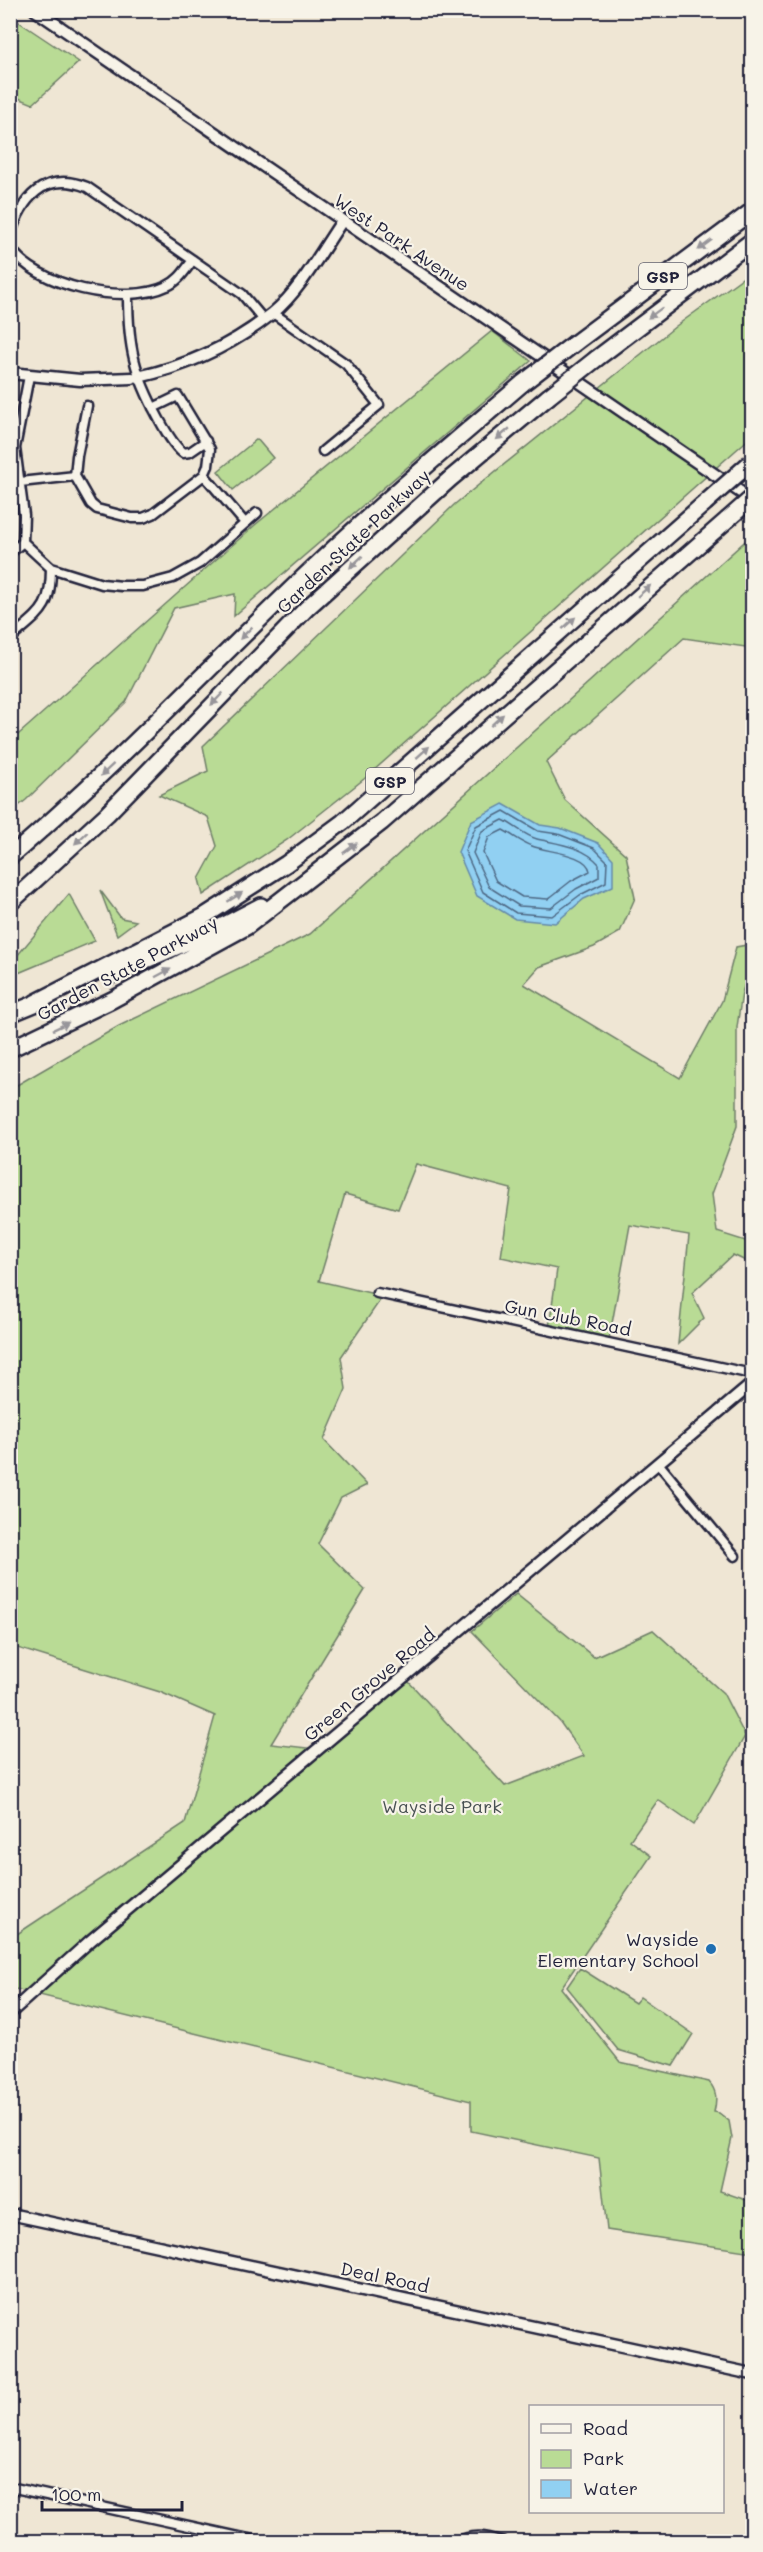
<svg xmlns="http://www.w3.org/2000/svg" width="763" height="2552" font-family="Mali,sans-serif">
<rect width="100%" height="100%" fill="#efe6d4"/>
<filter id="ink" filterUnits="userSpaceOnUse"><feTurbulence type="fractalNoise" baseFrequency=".0167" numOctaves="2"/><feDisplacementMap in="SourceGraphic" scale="12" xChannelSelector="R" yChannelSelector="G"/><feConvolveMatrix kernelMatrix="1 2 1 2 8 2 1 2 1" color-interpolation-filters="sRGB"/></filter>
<g filter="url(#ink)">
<path fill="#b9db95" stroke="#6e7e68" stroke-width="1.5" d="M 10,16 L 79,62 L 33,104 L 11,95 Z
M 752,271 L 752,436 L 364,779 L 287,840 L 203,895 L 199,879 L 217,846 L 208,817 L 159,795 L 208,771 L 203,746 L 455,504 L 676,326 Z
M 492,331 L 531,361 L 234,616 L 235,594 L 174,608 L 126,702 L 26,800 L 11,812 L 11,741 L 255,525 Z
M 257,439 L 273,458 L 233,490 L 218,471 Z
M 752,535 L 752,648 L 684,638 L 546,762 L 565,800 L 626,855 L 635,898 L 620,932 L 594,947 L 539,967 L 524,984 L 680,1078 L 722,1001 L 736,947 L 752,944 L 752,962 L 742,993 L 737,1027 L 737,1126 L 712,1194 L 717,1232 L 752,1243 L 752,1264 L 733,1255 L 692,1293 L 704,1318 L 678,1344 L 689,1235 L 630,1225 L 609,1340 L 549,1328 L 557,1269 L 501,1257 L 511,1189 L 416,1164 L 398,1209 L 345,1194 L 319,1281 L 383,1296 L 341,1357 L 346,1389 L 324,1440 L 367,1485 L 341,1498 L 318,1544 L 365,1590 L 271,1744 L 316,1749 L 343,1735 L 408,1681 L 505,1786 L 584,1756 L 560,1722 L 472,1631 L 516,1594 L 594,1657 L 653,1630 L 723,1693 L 745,1736 L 694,1825 L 658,1800 L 630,1840 L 651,1856 L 561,1988 L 620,2062 L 709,2082 C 717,2091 717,2100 714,2112 L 719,2113 L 729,2121 L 732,2138 L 720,2191 L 752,2202 L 752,2252 L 607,2230 L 599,2158 L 471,2131 L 471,2101 L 11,1988 L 11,1938 L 185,1823 L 215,1716 L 160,1692 L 11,1646 L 10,1089 L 119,1026 L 310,934 Z
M 100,890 L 121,918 L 136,921 L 117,935 Z
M 69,894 L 95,941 L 11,976 L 11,963 Z
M 580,1968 L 635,2003 L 640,1997 L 693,2034 L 673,2066 L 618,2050 L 567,1987 Z"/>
<path fill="#91d0f2" stroke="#658aa9" stroke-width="1.5" d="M 503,804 L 540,825 L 560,828 L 598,843 L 613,859 L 613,886 L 584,899 L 555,923 L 515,919 L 477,896 L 458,852 L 471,821 Z"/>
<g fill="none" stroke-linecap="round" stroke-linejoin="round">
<path stroke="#4e6884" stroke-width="1.5" d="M 504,811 L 538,831 L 558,834 L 594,848 L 607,861 L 606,882 L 580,895 L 552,916 L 516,913 L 483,892 L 465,851 L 476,826 Z
M 503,820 C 514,825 525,836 537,839 C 559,844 583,846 599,864 L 599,877 L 576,889 L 551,908 L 519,906 L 489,887 L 473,853 L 482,831 Z
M 503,830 C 513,835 522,843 532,846 C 546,852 587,853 590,871 L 571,881 L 548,899 L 522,897 L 496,881 L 483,853 L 489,837 Z"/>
<defs>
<path id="minor" d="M 10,236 C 21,199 44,170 87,187 L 242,294 L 263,319
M 10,247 C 35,287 126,306 167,286 C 179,281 185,270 193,260
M 128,295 C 128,347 134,373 159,419 C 165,430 173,445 183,453 L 190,452 L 206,441
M 273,313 L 346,364 L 379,405 L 323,451
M 87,406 L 77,456 L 75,476 L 91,504 L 97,509 L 132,518 L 143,518 L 153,514 L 204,475 L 208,466 L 210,449 L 178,396 L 153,408
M 204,475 L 245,523
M 20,482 L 75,476
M 23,542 L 51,568 L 102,584 L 122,586 L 143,586 L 173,578 L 200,563 L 257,513
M 23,542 L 24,515 L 15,448 L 29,376
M 10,553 L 23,542
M 10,639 C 40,612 51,610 51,568
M 377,1293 L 752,1374
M 658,1463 L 735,1556
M 10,2487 L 262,2542
M 457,2542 C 474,2533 487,2537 504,2542"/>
<path id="tertiary" d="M 35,10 L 752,500
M 10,373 L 80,380 L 132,378
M 138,377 C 187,366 233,345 273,313 C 300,291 322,250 342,221
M 10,2013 L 90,1941 L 752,1384
M 10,2214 L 752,2374"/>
<path id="motorway" d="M 575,343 L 752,211
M 596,359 L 752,241
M 10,857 C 116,766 211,665 312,569 C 380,504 452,444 523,383
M 10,903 L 107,814 L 307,608 L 450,479 L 548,397
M 111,975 L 215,930 L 261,906
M 35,1003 L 203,917 L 286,864 L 343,822 L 705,503
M 10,1014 L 44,1000
M 10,1049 L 112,1000 L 246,927 L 382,822 L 727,520"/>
</defs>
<use href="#minor" stroke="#22223b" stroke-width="13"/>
<use href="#tertiary" stroke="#22223b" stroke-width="15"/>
<use href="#motorway" stroke="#22223b" stroke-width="20"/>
<use href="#minor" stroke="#f7f3e8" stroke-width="8"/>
<use href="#tertiary" stroke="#f7f3e8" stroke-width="10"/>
<use href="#motorway" stroke="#f7f3e8" stroke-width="15"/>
<defs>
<path id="motorway-bridge" d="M 523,383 L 575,343
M 548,397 L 596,359
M 705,503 L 750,463
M 727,520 L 752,498"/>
</defs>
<use href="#motorway-bridge" stroke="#22223b" stroke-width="20" stroke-linecap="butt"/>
<use href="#motorway-bridge" stroke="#f7f3e8" stroke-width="15"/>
</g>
<defs><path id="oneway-solid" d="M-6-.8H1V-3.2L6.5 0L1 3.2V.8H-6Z" transform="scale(1.5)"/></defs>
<g fill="#97959a">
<use href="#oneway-solid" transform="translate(705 245) rotate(143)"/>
<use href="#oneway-solid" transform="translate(655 313) rotate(143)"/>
<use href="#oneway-solid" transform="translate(503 434) rotate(140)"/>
<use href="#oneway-solid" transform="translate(356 562) rotate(137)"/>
<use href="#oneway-solid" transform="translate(644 591) rotate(-41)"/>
<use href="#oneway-solid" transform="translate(569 623) rotate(-42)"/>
<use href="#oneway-solid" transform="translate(246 633) rotate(135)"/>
<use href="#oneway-solid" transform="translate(217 699) rotate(134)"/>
<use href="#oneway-solid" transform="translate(497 720) rotate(-42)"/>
<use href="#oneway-solid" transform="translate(423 752) rotate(-42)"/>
<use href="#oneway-solid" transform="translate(107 770) rotate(137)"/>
<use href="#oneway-solid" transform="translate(81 838) rotate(137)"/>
<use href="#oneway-solid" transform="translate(350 848) rotate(-37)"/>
<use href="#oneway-solid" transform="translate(235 897) rotate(-32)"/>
<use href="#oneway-solid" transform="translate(163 973) rotate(-28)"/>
<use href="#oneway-solid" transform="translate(61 1026) rotate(-26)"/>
</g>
</g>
<circle fill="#1f6fb2" stroke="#f7f3e8" stroke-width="2" cx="711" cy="1949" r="6"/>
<g text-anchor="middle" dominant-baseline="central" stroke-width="4.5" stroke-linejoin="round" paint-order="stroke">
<g fill="#f7f3e8" stroke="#62616f" stroke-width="1.5">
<rect x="639" y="263" width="48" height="26" rx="4.5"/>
<rect x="366" y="768" width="48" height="26" rx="4.5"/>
</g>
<g font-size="16" font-weight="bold" fill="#22223b">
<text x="663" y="276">GSP</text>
<text x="390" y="781">GSP</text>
</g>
<g font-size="18" fill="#22223b" stroke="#f7f3e8">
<text transform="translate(402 242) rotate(34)">West Park Avenue</text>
<text transform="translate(353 541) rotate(-43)">Garden State Parkway</text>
<text transform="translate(127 968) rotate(-28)">Garden State Parkway</text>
<text transform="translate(568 1317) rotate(11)">Gun Club Road</text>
<text transform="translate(369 1684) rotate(-40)">Green Grove Road</text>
<text transform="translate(385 2277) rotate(12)">Deal Road</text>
</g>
<g font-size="18" fill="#485052" stroke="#f7f3e8">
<text x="442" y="1806">Wayside Park</text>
</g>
<g font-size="18" fill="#22223b" stroke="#f7f3e8" text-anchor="end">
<text x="699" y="1939">Wayside<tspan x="699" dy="21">Elementary School</tspan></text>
</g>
</g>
<rect width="763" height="2552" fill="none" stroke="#f7f3e8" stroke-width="36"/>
<rect x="18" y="18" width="727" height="2516" fill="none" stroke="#22223b" stroke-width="2" filter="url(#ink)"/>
<rect x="529" y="2405" width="195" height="108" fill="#f7f3e8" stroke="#a29fa3" stroke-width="1.5"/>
<rect x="541" y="2424" width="30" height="9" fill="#f7f3e8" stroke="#a29fa3" stroke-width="1.5"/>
<text x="583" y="2435" font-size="18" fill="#22223b">Road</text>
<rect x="541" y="2450" width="30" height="18" fill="#b9db95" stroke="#a29fa3" stroke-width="1.5"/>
<text x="583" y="2465" font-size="18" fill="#22223b">Park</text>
<rect x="541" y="2480" width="30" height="18" fill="#91d0f2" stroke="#a29fa3" stroke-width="1.5"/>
<text x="583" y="2495" font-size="18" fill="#22223b">Water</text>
<path d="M42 2501v9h140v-9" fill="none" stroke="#22223b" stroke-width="3"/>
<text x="51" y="2501" font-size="18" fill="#22223b" stroke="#f7f3e8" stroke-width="4.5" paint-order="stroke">100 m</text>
</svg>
